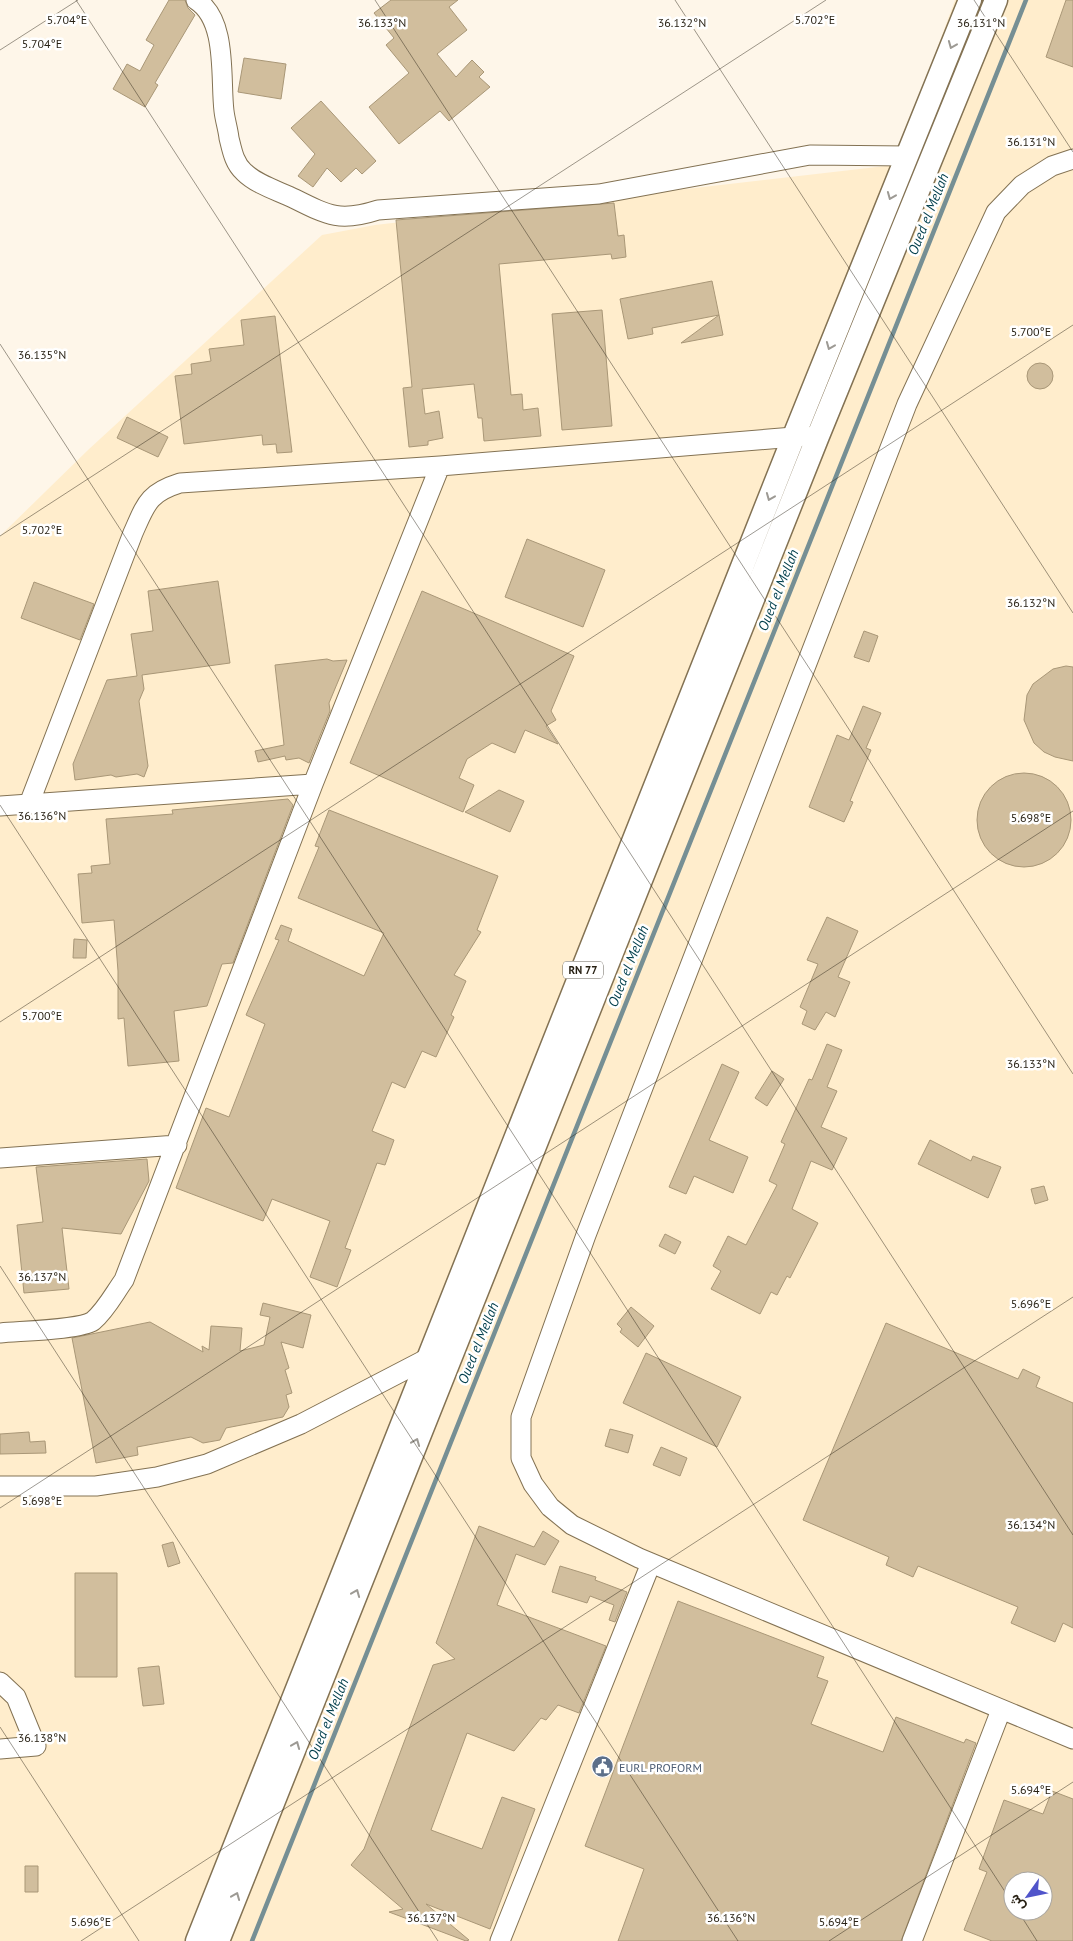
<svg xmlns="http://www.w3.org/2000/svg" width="1073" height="1941" font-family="'PT Sans',Vazirmatn,sans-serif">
<rect width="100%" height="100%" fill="#fef6e9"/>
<path fill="#ffedcc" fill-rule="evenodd" d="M 955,0 L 1073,0 L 1073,1941 L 0,1941 L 0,536 L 88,450 L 322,235 L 375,225 L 894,165 ZM 1013,1881 L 1043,1881 L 1043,1911 L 1013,1911 Z"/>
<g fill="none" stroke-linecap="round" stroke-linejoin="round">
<path stroke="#768f94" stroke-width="4.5" d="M 252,1941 L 1026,0"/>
</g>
<path fill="#d1be9d" stroke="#a99777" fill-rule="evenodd" d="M 169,0 L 185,0 L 188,8 L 195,15 L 155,83 L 158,85 L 145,107 L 113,89 L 127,64 L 140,71 L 154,45 L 146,40 Z
M 391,0 L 458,0 L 449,7 L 467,30 L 437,54 L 456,77 L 472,60 L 484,72 L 479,77 L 490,87 L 449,121 L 440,111 L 399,144 L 369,107 L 409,73 L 386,45 L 394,38 L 374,13 Z
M 1066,0 L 1073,0 L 1073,67 L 1046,57 Z
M 244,58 L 286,64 L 281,99 L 238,92 Z
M 321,101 L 376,161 L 362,174 L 356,168 L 341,182 L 327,168 L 313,187 L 298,176 L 315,154 L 291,128 Z
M 614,203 L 618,236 L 624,235 L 626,257 L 612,259 L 611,254 L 499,264 L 511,395 L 522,394 L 523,410 L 538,408 L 541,436 L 484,441 L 482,418 L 478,418 L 474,384 L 422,389 L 425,414 L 439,411 L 443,438 L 428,441 L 428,445 L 409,447 L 403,388 L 412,387 L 396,220 Z
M 712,281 L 719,315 L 652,328 L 653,334 L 628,339 L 620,299 Z
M 602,310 L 612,426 L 562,430 L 552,314 Z
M 719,315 L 723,335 L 681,343 Z
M 275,316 L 292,452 L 277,453 L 276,444 L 263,445 L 262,435 L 184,444 L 175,376 L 192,374 L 191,364 L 211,361 L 209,349 L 244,345 L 241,320 Z
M1027 376a13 13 0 1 1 26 0a13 13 0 1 1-26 0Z
M 127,417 L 168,437 L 158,457 L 117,438 Z
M 527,539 L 605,570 L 583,627 L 505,597 Z
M 218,581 L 230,663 L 142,675 L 144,689 L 139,701 L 148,766 L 144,777 L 137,774 L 116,777 L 111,775 L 75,780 L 73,764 L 107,680 L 137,676 L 131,634 L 153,631 L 148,591 Z
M 34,582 L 94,604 L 80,640 L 21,618 Z
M 422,591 L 574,656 L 551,711 L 556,720 L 546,726 L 558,744 L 525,730 L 515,753 L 492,743 L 467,759 L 459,778 L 474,785 L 463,812 L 350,763 Z
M 864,631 L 878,636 L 869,662 L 854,657 Z
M 327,659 L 333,661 L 347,660 L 329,703 L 330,711 L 309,763 L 299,758 L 286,760 L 285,756 L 258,762 L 255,751 L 284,745 L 275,665 Z
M 1066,666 L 1073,667 L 1073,761 L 1055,757 L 1044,752 L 1034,743 L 1024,720 L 1027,695 L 1033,684 L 1053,669 Z
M 863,706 L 881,713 L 866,748 L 871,750 L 850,801 L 853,802 L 844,822 L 809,807 L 837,735 L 849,740 Z
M977 820a47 47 0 1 1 94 0a47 47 0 1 1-94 0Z
M 499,790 L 524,801 L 510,832 L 465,812 Z
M 288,799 L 293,805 L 233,963 L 222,964 L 207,1006 L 174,1011 L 179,1061 L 128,1066 L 124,1018 L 118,1019 L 118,971 L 114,920 L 82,923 L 78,874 L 92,873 L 91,866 L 110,864 L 106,819 L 173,814 L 172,810 Z
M 329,810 L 498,876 L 477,930 L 481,932 L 454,975 L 466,981 L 451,1015 L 454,1017 L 436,1057 L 422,1051 L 405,1088 L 392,1082 L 372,1131 L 394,1140 L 385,1165 L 377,1163 L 345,1248 L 351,1250 L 337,1287 L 310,1277 L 330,1221 L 272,1199 L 263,1221 L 176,1188 L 206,1108 L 229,1117 L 265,1024 L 246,1015 L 279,940 L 275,939 L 281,925 L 292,929 L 288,941 L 364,976 L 384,933 L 298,898 L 319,847 L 315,846 Z
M 827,917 L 858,931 L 838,977 L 850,982 L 835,1017 L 826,1012 L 815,1030 L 802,1024 L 807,1011 L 800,1007 L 818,964 L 807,960 Z
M 74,939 L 87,940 L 86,958 L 73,958 Z
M 827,1044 L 842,1050 L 827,1087 L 837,1091 L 821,1127 L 847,1138 L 832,1170 L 811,1161 L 792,1209 L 818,1223 L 790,1278 L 787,1276 L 777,1295 L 771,1292 L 760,1314 L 711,1289 L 721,1271 L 713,1266 L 728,1236 L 746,1245 L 777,1185 L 769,1181 L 785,1144 L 781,1142 L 809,1079 L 812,1080 Z
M 722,1064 L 739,1072 L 709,1140 L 748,1157 L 733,1193 L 694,1176 L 686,1194 L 669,1187 Z
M 772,1071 L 784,1079 L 767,1106 L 755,1098 Z
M 930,1140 L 971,1161 L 973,1156 L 1001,1167 L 988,1198 L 918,1164 Z
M 147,1159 L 149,1181 L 121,1234 L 62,1228 L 69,1289 L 24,1293 L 17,1225 L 43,1222 L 36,1167 Z
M 1044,1186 L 1048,1200 L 1035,1204 L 1031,1189 Z
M 665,1234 L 681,1242 L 675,1254 L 659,1246 Z
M 263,1303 L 311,1315 L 303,1348 L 281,1342 L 289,1368 L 285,1370 L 292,1393 L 286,1395 L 289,1407 L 283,1417 L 226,1428 L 220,1440 L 203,1443 L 191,1437 L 137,1447 L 138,1455 L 96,1463 L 72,1338 L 150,1322 L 203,1352 L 202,1346 L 209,1350 L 211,1326 L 242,1328 L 240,1351 L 264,1345 L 270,1317 L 260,1315 Z
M 631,1307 L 654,1326 L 638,1347 L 620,1332 L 622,1329 L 617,1324 Z
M 886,1323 L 1018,1379 L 1023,1369 L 1040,1377 L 1036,1387 L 1073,1403 L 1073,1628 L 1063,1623 L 1055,1642 L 1011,1623 L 1018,1607 L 918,1566 L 913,1577 L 886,1565 L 889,1557 L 803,1520 Z
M 646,1353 L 741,1397 L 717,1447 L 623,1403 Z
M 610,1429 L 633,1435 L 628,1453 L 605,1446 Z
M 29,1432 L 30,1442 L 45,1441 L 46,1453 L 0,1454 L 0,1434 Z
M 661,1447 L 687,1458 L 680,1476 L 653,1465 Z
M 479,1526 L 534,1547 L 543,1531 L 559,1541 L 545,1565 L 516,1554 L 497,1605 L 606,1646 L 579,1713 L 558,1705 L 546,1720 L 541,1718 L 514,1751 L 467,1733 L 431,1830 L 482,1849 L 502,1797 L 535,1809 L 490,1929 L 426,1904 L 469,1940 L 466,1941 L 389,1912 L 403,1909 L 351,1865 L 364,1849 L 433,1665 L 455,1659 L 436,1643 Z
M 173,1542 L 180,1563 L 168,1567 L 162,1545 Z
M 560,1566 L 596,1577 L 595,1580 L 627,1592 L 615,1622 L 609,1620 L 614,1605 L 590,1596 L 587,1603 L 552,1592 Z
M 75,1573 L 117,1573 L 117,1677 L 75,1677 Z
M 678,1601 L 824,1657 L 817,1677 L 828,1681 L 811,1724 L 883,1752 L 896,1717 L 964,1743 L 966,1739 L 976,1743 L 901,1941 L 618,1941 L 644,1869 L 585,1846 Z
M 159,1666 L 164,1704 L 143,1706 L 138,1668 Z
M 1052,1791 L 1073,1799 L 1073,1941 L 992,1941 L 964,1930 L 987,1872 L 979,1869 L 1004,1800 L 1043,1814 ZM 1013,1881 L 1043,1881 L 1043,1911 L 1013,1911 Z
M 25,1866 L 38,1866 L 38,1892 L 25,1892 Z"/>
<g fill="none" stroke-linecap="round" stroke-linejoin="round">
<defs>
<path id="minor" d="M 196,0 C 228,20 220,79 224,111 C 225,120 228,129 229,138 C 232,150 234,163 244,172 C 257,185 279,191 295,199 C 329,216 341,222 378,210 L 599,194 L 810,155 L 907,156
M 1073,159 L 1052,166 L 1022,185 L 996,212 L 907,404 L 586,1235 L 521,1417 L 521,1458 L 533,1484 L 550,1507 L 572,1525 L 639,1558 L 1073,1739
M 29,804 L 133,533 C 146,504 148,493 180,483 L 440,466 L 806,436
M 0,806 L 313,784
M 0,1158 L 177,1145
M 0,1333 C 18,1331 80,1330 93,1321 C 106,1310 114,1294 124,1280 L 313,784 L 440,466
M 0,1486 L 96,1486 L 157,1477 L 207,1464 L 301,1424 L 430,1357
M 0,1682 L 16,1697 L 36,1746 L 0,1749
M 500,1941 L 651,1563
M 912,1941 L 1001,1710"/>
<path id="major" d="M 197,1941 L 794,436 L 970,0
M 218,1941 L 818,436 L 996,0"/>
</defs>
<use href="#minor" stroke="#837253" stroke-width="21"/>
<use href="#major" stroke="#837253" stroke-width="25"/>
<use href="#minor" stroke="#fff" stroke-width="19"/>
<use href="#major" stroke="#fff" stroke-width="22"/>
</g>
<defs><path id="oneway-chevron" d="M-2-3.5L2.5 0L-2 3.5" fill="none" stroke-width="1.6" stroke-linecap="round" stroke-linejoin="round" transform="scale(1.25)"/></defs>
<g stroke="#9d9a94">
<use href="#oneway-chevron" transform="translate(952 45) rotate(112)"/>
<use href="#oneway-chevron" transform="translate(891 196) rotate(112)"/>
<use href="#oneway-chevron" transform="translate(830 346) rotate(112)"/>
<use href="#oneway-chevron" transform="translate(770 497) rotate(112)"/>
<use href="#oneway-chevron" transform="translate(416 1442) rotate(-68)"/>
<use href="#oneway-chevron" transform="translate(356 1593) rotate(-68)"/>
<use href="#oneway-chevron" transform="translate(296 1745) rotate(-68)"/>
<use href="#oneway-chevron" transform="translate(236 1896) rotate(-68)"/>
</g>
<path fill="none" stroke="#261f12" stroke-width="1" stroke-opacity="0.45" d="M 76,0 L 1073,1535M 375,0 L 1073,1074M 675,0 L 1073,613M 974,0 L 1073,152M 0,50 L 78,0M 0,344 L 1013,1904M 0,536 L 826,0M 0,805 L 738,1941M 0,1022 L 1073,325M 0,1266 L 438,1941M 0,1508 L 1073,811M 0,1727 L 139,1941M 1018,1911 L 1037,1941M 81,1941 L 1073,1297M 829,1941 L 1073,1782"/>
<defs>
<symbol id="civic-disc" viewBox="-11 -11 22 22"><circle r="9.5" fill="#5c6f8a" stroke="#fff"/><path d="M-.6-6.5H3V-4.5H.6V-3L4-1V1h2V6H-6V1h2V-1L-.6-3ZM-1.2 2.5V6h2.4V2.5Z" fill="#fff"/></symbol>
</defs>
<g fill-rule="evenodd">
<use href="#civic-disc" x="590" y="1754" width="25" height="25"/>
</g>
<g text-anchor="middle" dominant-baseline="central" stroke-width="5" stroke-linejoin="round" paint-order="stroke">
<rect fill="#fff" stroke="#676259" stroke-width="1" x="563" y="961.5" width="40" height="17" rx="4"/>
<g font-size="11" font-weight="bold" fill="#261f12">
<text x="583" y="970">RN 77</text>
</g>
<g font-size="12" fill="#4e5e75" stroke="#fff" text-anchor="start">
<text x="619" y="1767">EURL PROFORM</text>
</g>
<g font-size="14" font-style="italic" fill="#003e4b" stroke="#fff">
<text transform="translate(928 214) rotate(-68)">Oued el Mellah</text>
<text transform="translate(778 590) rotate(-68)">Oued el Mellah</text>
<text transform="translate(628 966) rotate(-68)">Oued el Mellah</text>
<text transform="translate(478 1343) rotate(-68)">Oued el Mellah</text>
<text transform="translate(328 1719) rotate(-68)">Oued el Mellah</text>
</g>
</g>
<g font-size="12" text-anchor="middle" fill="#261f12" stroke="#fff" stroke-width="5" stroke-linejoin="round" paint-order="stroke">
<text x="67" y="24">5.704°E</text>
<text x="815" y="24">5.702°E</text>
<text x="382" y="27">36.133°N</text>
<text x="981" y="27">36.131°N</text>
<text x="682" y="27">36.132°N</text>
<text x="42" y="48">5.704°E</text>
<text x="1031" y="146">36.131°N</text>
<text x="1031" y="336">5.700°E</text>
<text x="42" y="359">36.135°N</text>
<text x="42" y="534">5.702°E</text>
<text x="1031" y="607">36.132°N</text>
<text x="42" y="820">36.136°N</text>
<text x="1031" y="822">5.698°E</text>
<text x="42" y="1020">5.700°E</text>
<text x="1031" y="1068">36.133°N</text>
<text x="42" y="1281">36.137°N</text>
<text x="1031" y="1308">5.696°E</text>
<text x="42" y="1505">5.698°E</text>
<text x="1031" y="1529">36.134°N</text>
<text x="42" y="1742">36.138°N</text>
<text x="1031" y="1794">5.694°E</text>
<text x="431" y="1922">36.137°N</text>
<text x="731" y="1922">36.136°N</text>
<text x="91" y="1926">5.696°E</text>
<text x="839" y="1926">5.694°E</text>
</g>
<g transform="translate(1028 1896) rotate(237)"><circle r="24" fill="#ffffff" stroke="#a8a5a0"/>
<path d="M0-4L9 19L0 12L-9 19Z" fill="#5054ca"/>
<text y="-8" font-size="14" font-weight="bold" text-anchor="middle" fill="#261f12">ش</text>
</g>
</svg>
